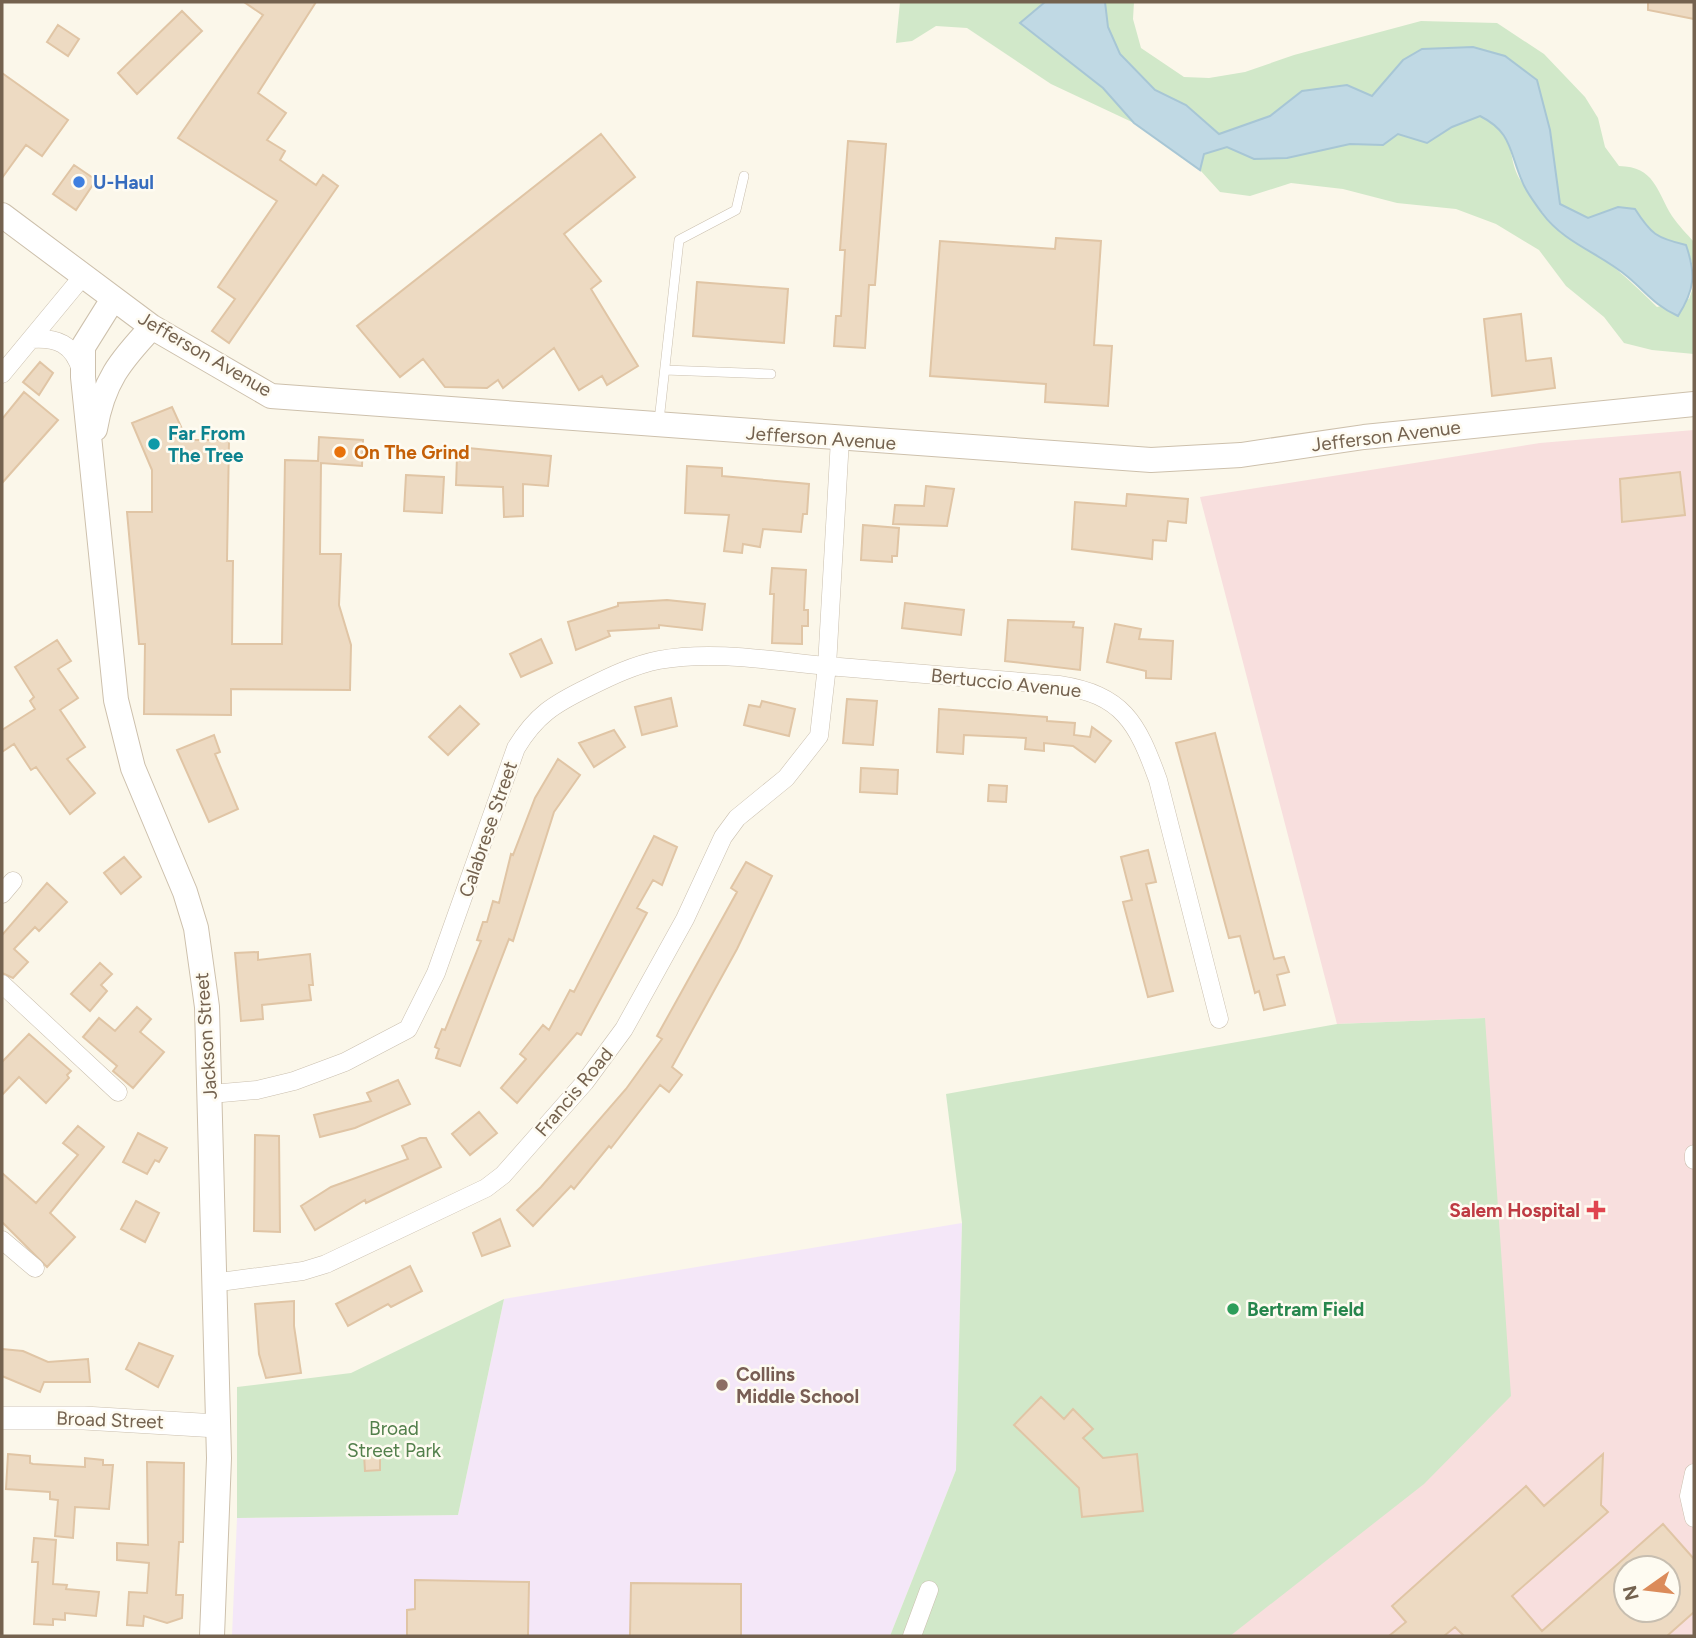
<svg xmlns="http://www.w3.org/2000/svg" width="1696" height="1638" font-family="Figtree,sans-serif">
<rect width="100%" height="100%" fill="#fbf7ea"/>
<path fill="#f4e7f8" d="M 962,1223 L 956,1470 L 890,1636 L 232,1636 L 237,1518 L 458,1515 L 504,1299 Z"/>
<path fill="#f8dfde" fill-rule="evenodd" d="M 1694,430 L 1694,1636 L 937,1636 L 1484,1018 L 1337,1024 L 1200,497 L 1540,443 ZM 1626,1568 L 1668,1568 L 1668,1610 L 1626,1610 Z"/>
<path fill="#d1e8c9" d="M 900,2 L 1045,2 L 1020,23 L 1103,88 L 1134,123 L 1051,84 L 967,28 L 936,26 L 912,41 L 896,43 Z
M 1105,2 L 1134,2 L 1133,19 L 1141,48 L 1184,77 L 1209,78 L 1245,72 L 1294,55 L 1421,21 L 1497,23 L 1544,54 L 1585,97 L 1598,118 L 1605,147 L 1619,166 C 1655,167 1656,190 1672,216 C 1678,225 1687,234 1694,242 L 1694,269 L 1686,245 C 1657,238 1651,234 1635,209 L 1618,207 L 1588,218 L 1560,204 L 1550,130 L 1403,60 L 1372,96 L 1347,85 L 1302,91 L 1270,116 L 1219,134 L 1186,105 L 1155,90 L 1120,54 L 1108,27 Z
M 1480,116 C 1523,137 1503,161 1525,186 C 1565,230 1615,264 1657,307 L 1689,299 L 1694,285 L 1694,354 L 1652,350 L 1624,343 L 1604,317 L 1566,286 L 1539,250 L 1496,224 L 1456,209 L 1397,203 L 1343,189 L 1291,183 L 1250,196 L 1220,192 L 1200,170 L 1204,154 L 1227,147 L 1254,159 L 1287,158 L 1350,144 L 1383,145 L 1398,134 L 1427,143 L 1452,127 Z
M 1485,1018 L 1511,1396 L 1424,1484 L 1230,1636 L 890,1636 L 956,1470 L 962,1223 L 946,1094 L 1337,1024 Z
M 504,1299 L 458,1515 L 237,1518 L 237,1387 L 351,1373 Z"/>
<path fill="#c0d9e4" stroke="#a7c6d5" stroke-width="2" d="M 1045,2 L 1105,2 L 1108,27 L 1120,54 L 1155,90 L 1186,105 L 1219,134 L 1270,116 L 1302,91 L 1347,85 L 1372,96 L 1403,60 L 1422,49 L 1473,47 L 1505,56 L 1537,80 L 1550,130 L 1560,204 L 1588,218 L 1618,207 L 1635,209 C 1651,234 1656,238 1686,245 C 1696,274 1695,289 1678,316 C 1654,305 1647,293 1628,277 C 1600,253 1565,244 1542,213 C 1535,203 1526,192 1522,181 C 1509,151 1512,132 1480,116 L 1452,127 L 1427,143 L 1398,134 L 1383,145 L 1350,144 L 1287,158 L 1254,159 L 1227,147 L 1204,154 L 1200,170 L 1134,123 L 1103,88 L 1020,23 Z"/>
<path fill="#eddac2" stroke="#e0c5a5" stroke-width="2" fill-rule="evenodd" d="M 244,2 L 316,2 L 258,93 L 286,113 L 267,140 L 285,151 L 280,160 L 316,185 L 323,175 L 338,186 L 229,343 L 212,331 L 235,299 L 218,287 L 277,201 L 178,138 L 263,15 Z
M 1648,2 L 1694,2 L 1694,19 L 1648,10 Z
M 182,11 L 202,31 L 137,94 L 118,73 Z
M 58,25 L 79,39 L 68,56 L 47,42 Z
M 2,73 L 68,120 L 42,156 L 26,145 L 2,178 Z
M 601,134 L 635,177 L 564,234 L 601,281 L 591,289 L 638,366 L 607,385 L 602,376 L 579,390 L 554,348 L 503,388 L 498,380 L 487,388 L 445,387 L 423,359 L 400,377 L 357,326 Z
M 848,141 L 886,144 L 875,285 L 869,285 L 865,348 L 834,346 L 836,316 L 841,316 L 845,250 L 840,250 Z
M 74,165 L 96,180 L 76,210 L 53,194 Z
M 1056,238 L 1101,241 L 1094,345 L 1112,346 L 1108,406 L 1045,402 L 1046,384 L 930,376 L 940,241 L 1055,249 Z
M 697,282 L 788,289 L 784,343 L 693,336 Z
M 1521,314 L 1526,361 L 1551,358 L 1555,388 L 1492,396 L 1484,319 Z
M 40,362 L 53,373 L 39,395 L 23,382 Z
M 24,392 L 58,420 L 2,483 L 2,419 Z
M 172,407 L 187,440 L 229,440 L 227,561 L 233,561 L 232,644 L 282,644 L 285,460 L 318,461 L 319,437 L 363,440 L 362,466 L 321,463 L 320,554 L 341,554 L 339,605 L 351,645 L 350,690 L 231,689 L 231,715 L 144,714 L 145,644 L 139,644 L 127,512 L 152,512 L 152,470 L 132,423 Z
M 468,448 L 551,456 L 548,486 L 523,484 L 523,516 L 504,517 L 503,487 L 456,485 L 457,456 L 468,457 Z
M 687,466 L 722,468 L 722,476 L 809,484 L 807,514 L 803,514 L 801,532 L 763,529 L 760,547 L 743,544 L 742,553 L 724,551 L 729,515 L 685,513 Z
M 1680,472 L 1685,515 L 1622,522 L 1620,479 Z
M 406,475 L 444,477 L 442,513 L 404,511 Z
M 926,486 L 954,489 L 947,526 L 893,524 L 895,505 L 924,506 Z
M 1127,494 L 1188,499 L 1186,523 L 1168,521 L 1166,541 L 1153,540 L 1152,559 L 1072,549 L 1075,502 L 1126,506 Z
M 863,525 L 899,528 L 897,556 L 892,556 L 892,562 L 861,560 Z
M 772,568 L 806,570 L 804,610 L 808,610 L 808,626 L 802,626 L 802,644 L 772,643 L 774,594 L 770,594 Z
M 667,600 L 705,604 L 702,630 L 659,625 L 659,628 L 608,631 L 610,636 L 576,650 L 568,622 L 618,606 L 618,603 Z
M 905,603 L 964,610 L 961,635 L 902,628 Z
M 1008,620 L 1074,622 L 1073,627 L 1083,628 L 1080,670 L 1005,661 Z
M 1115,624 L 1141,629 L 1139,639 L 1173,641 L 1171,679 L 1146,678 L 1146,671 L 1107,662 Z
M 541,639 L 552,663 L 521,677 L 510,654 Z
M 57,640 L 71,661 L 58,669 L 78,698 L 60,710 L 85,747 L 67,759 L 95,793 L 70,814 L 36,767 L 31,770 L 14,744 L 2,752 L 2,730 L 35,709 L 30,701 L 34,697 L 15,667 Z
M 671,698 L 677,726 L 642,735 L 635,707 Z
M 847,699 L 877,701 L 873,745 L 843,743 Z
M 762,701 L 795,709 L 789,736 L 744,725 L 749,705 L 760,707 Z
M 460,706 L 479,724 L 448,755 L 429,737 Z
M 939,709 L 1047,717 L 1047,721 L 1075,723 L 1074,735 L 1090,737 L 1092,727 L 1111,741 L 1095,762 L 1073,746 L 1044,743 L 1044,751 L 1025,749 L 1026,738 L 964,735 L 963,754 L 937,752 Z
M 614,730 L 625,747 L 594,767 L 579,743 Z
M 1215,733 L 1274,959 L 1284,957 L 1289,972 L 1277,975 L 1285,1005 L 1264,1010 L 1259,991 L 1255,993 L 1240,936 L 1229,938 L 1176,743 Z
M 214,735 L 220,752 L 215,754 L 238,809 L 209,822 L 177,750 Z
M 558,759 L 580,775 L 554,812 L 513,941 L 509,939 L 460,1066 L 436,1058 L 439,1049 L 435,1047 L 442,1029 L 445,1030 L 481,941 L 477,940 L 483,922 L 487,922 L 493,901 L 499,903 L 511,854 L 513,855 L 535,798 Z
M 861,768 L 898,770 L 897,794 L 860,792 Z
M 989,785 L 1007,786 L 1006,802 L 988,801 Z
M 654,836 L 677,847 L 662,885 L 653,880 L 637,908 L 647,913 L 581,1035 L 577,1033 L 517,1103 L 501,1088 L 526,1059 L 520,1054 L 531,1040 L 543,1025 L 549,1030 L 570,990 L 574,992 Z
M 1148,850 L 1156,882 L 1146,884 L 1173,991 L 1148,997 L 1123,902 L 1132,900 L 1121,857 Z
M 124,857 L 141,877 L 121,894 L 104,873 Z
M 746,862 L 772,876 L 737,949 L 672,1067 L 682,1075 L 669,1092 L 660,1085 L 611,1148 L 609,1146 L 574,1189 L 571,1186 L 533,1226 L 517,1210 L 541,1187 L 626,1089 L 662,1039 L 657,1036 L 737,892 L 731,888 Z
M 47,883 L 67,902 L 39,931 L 35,927 L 14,949 L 28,962 L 13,978 L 2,973 L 2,935 Z
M 258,952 L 258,960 L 310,954 L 313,985 L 309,985 L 311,1000 L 262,1005 L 263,1019 L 241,1021 L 235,953 Z
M 100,963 L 112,974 L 101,985 L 107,991 L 90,1011 L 71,994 Z
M 137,1007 L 151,1019 L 140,1032 L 164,1052 L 133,1088 L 113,1071 L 117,1066 L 83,1037 L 99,1018 L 115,1031 Z
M 29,1034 L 71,1071 L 67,1075 L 69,1078 L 46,1103 L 19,1077 L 2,1095 L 2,1062 Z
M 398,1080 L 410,1104 L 355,1128 L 320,1137 L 314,1115 L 371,1101 L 367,1093 Z
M 479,1112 L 497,1133 L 470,1155 L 452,1134 Z
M 78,1126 L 104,1147 L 50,1213 L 75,1237 L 47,1267 L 2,1222 L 2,1173 L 36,1203 L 78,1155 L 63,1143 Z
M 138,1133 L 167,1148 L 159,1162 L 155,1160 L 147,1174 L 123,1162 Z
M 255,1135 L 279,1136 L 280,1232 L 254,1231 Z
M 420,1138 L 426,1138 L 441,1167 L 366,1203 L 365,1200 L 315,1230 L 301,1206 L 331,1187 L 408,1159 L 402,1146 Z
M 136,1201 L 159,1213 L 145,1242 L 121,1229 Z
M 500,1219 L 510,1246 L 482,1256 L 473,1233 Z
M 410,1266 L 422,1291 L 391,1307 L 388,1304 L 348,1326 L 336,1304 Z
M 294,1301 L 294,1326 L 301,1373 L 266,1378 L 259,1354 L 255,1304 Z
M 139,1343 L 173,1356 L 158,1387 L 126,1369 Z
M 2,1349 L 23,1351 L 48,1362 L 88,1359 L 90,1382 L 44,1382 L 40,1392 L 2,1376 Z
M 1041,1397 L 1064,1419 L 1073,1409 L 1093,1429 L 1083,1438 L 1103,1458 L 1137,1454 L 1143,1511 L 1082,1517 L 1079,1488 L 1014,1425 Z
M 380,1453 L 380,1470 L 365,1471 L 364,1454 Z
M 8,1454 L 30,1456 L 30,1463 L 33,1464 L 85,1467 L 85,1458 L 103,1460 L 103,1465 L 113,1465 L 109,1509 L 75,1507 L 73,1538 L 55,1536 L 58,1500 L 50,1499 L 50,1492 L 6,1489 Z
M 1603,1454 L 1601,1505 L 1608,1512 L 1512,1596 L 1542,1631 L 1663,1524 L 1694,1559 L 1694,1612 L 1667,1636 L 1464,1636 L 1455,1627 L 1444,1636 L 1389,1636 L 1406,1622 L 1392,1606 L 1526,1486 L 1544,1506 ZM 1626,1568 L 1668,1568 L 1668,1610 L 1626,1610 Z
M 147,1462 L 184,1463 L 183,1542 L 179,1542 L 176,1595 L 183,1595 L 182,1618 L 167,1623 L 144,1616 L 143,1626 L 127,1625 L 129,1592 L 147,1593 L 149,1563 L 117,1560 L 117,1543 L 148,1545 Z
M 34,1538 L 56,1540 L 53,1584 L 67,1585 L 66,1589 L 99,1592 L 96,1616 L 65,1613 L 65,1620 L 53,1619 L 53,1625 L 34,1624 L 38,1562 L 32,1562 Z
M 415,1580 L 529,1582 L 528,1636 L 407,1636 L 407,1610 L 415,1609 Z
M 631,1583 L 741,1584 L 741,1636 L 630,1636 Z"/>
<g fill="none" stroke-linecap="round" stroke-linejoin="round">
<defs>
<path id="service" d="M 665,370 L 771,374
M 659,421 L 679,240 L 736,210 L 744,176"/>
<path id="minor" d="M 31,339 C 57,337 73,344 81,370
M 2,374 L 83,276
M 840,439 L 827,666 L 1059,685 C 1123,695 1137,722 1158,780 L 1219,1019
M 2,894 L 13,881
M 2,984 L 118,1092
M 211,1094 L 257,1090 L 294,1081 L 345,1062 L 408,1029 L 436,973 L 516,748 C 536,715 554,704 589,687 C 611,676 634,665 659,660 C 713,650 773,661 827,666 L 819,736 L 786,778 L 737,818 L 723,837 L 685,919 L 624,1029 L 585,1082 L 503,1175 L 486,1188 L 326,1264 L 303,1271 L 212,1283
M 1694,1154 L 1694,1160
M 2,1240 L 35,1268
M 1694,1473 L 1689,1496 L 1694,1518
M 912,1636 L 929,1590"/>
<path id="tertiary" d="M 2,1418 L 84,1418 L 217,1426"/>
<path id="secondary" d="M 2,215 L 152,327 L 271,396 L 1151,460 L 1241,455 L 1364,437 L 1694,404
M 113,299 L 83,347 L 83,377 L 116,700 L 133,768 L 185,892 L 196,928 L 207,1007 L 219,1458 L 212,1636
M 95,429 C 103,382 120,361 152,327"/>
</defs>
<use href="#service" stroke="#cabfae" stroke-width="10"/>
<use href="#minor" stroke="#cabfae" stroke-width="19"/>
<use href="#tertiary" stroke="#cabfae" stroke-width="24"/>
<use href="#secondary" stroke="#cdc0ac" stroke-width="26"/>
<use href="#service" stroke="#fff" stroke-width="9"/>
<use href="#minor" stroke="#fff" stroke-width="18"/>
<use href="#tertiary" stroke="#fff" stroke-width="23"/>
<use href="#secondary" stroke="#fff" stroke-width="24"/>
</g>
<circle fill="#3f7fe0" stroke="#fefbf1" stroke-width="2.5" cx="79" cy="182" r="7"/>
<circle fill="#0f9aa8" stroke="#fefbf1" stroke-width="2.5" cx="154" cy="444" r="7"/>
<circle fill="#e8710a" stroke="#fefbf1" stroke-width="2.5" cx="340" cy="452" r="7"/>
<path fill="#e0444e" stroke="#fefbf1" stroke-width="2.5" d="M1592.5 1199.5h7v7h7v7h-7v7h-7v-7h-7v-7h7z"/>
<circle fill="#2e9e5b" stroke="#fefbf1" stroke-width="2.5" cx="1233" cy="1309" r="7"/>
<circle fill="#8d6e63" stroke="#fefbf1" stroke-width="2.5" cx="722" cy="1385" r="7"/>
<g text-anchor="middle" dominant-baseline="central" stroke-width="5" stroke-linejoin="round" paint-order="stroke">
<g font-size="19" font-weight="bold" fill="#366cbe" stroke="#fefbf1" text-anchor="start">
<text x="93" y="182">U-Haul</text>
</g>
<g font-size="19" fill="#74624f" stroke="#fefbf1">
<text transform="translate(205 354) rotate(30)">Jefferson Avenue</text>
<text transform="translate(1386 436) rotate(-7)">Jefferson Avenue</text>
<text transform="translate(821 438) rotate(4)">Jefferson Avenue</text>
<text transform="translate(1006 683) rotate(6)">Bertuccio Avenue</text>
<text transform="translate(488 829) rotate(-71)">Calabrese Street</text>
<text transform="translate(206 1036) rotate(-94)">Jackson Street</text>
<text transform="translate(574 1092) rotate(-50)">Francis Road</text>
<text transform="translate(110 1420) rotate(2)">Broad Street</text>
</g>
<g font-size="19" font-weight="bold" fill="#0d838f" stroke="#fefbf1" text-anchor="start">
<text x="168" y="433">Far From<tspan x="168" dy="22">The Tree</tspan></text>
</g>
<g font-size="19" font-weight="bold" fill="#c56008" stroke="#fefbf1" text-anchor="start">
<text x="354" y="452">On The Grind</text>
</g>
<g font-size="19" font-weight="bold" fill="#be3a42" stroke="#fefbf1" text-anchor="end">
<text x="1580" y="1210">Salem Hospital</text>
</g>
<g font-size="19" font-weight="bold" fill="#27864d" stroke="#fefbf1" text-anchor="start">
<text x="1247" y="1309">Bertram Field</text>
</g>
<g font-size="19" font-weight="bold" fill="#785e54" stroke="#fefbf1" text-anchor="start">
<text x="736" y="1374">Collins<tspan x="736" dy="22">Middle School</tspan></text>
</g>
<g font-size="19" fill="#527f4b" stroke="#fefbf1">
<text x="394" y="1428">Broad<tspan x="394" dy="22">Street Park</tspan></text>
</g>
</g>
<rect width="1696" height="1638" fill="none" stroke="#74624f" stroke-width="7"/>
<g transform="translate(1647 1589) rotate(256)"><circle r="33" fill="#fefbf1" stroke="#c7beb0" stroke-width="2"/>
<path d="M0-5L12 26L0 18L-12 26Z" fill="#db8b5a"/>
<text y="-10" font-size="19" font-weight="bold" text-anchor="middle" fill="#74624f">N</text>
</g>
</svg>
